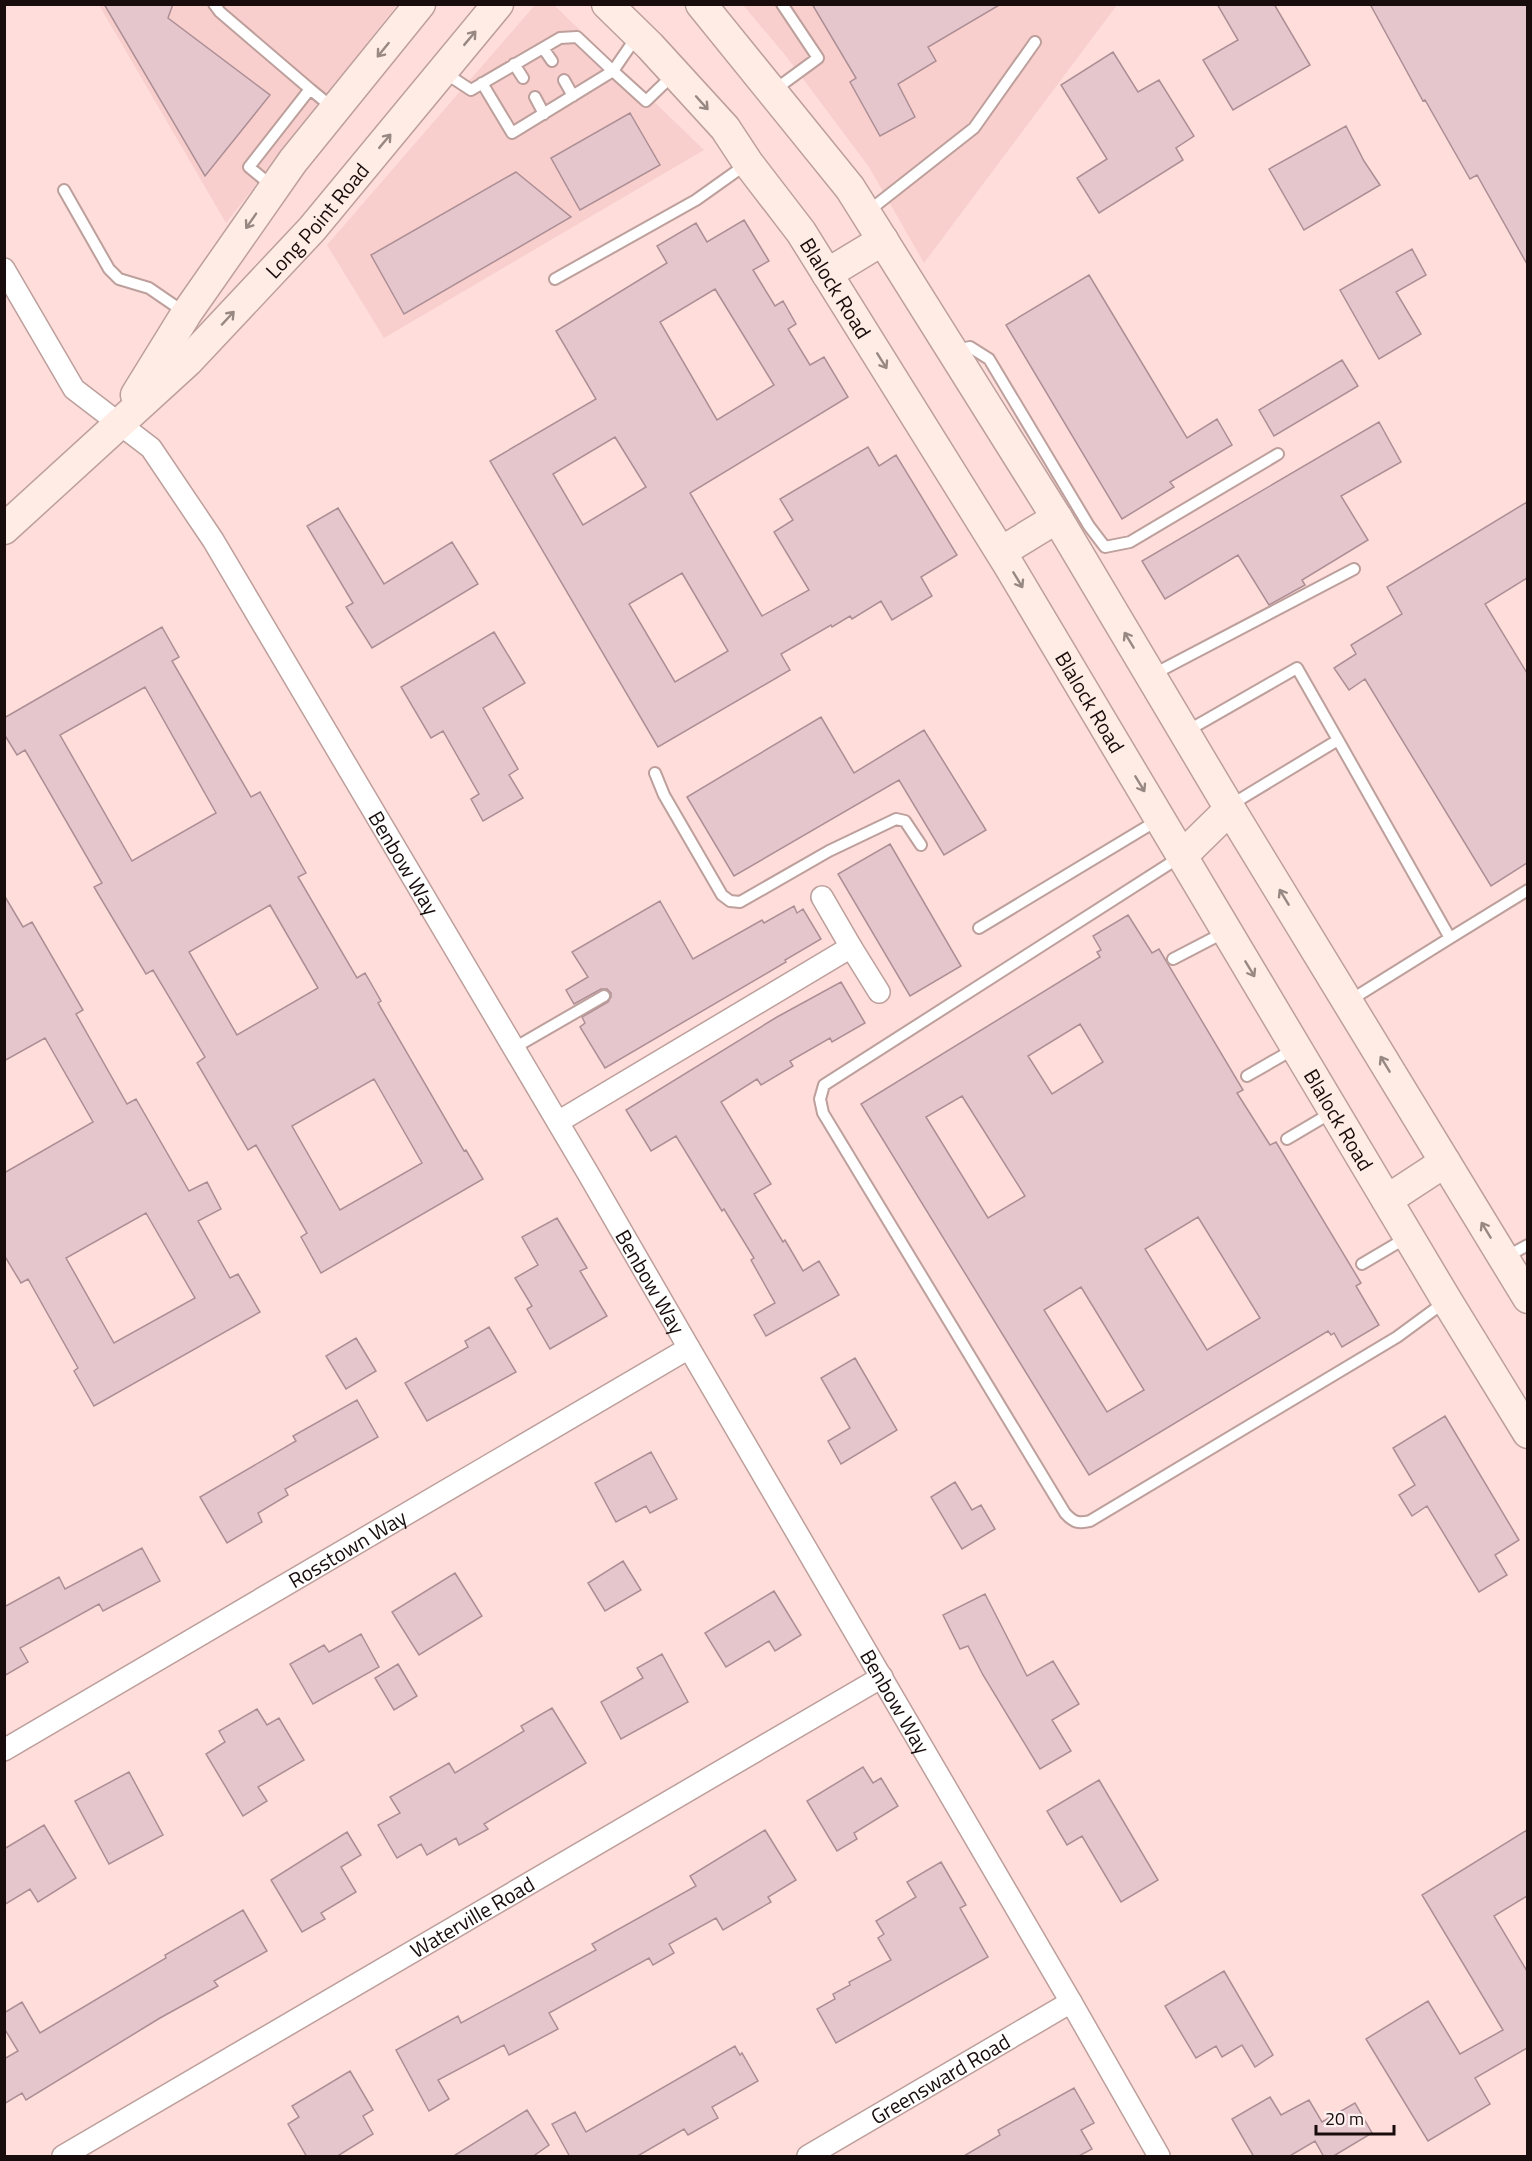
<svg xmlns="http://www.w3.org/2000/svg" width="1532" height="2161" font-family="'Titillium Web',sans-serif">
<rect width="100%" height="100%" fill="#feddda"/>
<path fill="#f8cfcc" d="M 99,5 L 397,5 L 226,223 Z
M 535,5 L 554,5 L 704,150 L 384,338 L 327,245 Z
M 743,5 L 1117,5 L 924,263 L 869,167 L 786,56 Z"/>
<path fill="#e6c6cd" stroke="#ac8e95" stroke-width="1.5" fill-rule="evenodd" d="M 104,4 L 173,4 L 168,18 L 270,95 L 205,176 Z
M 812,4 L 1001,4 L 928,47 L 936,61 L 898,84 L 915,117 L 880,136 L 850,82 L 856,78 Z
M 1217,4 L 1274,4 L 1310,65 L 1233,110 L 1203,60 L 1238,40 Z
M 1370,4 L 1527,4 L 1527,264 L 1477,175 L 1470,179 L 1425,100 L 1423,101 Z
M 1113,52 L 1138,92 L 1159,80 L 1194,136 L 1176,148 L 1183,160 L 1099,213 L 1077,178 L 1107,159 L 1061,85 Z
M 630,113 L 660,165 L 580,210 L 551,158 Z
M 1346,126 L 1364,161 L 1380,185 L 1304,230 L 1269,169 Z
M 516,172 L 571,217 L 404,314 L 371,255 Z
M 744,220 L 769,261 L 753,270 L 775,306 L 783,301 L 796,324 L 788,329 L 810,365 L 824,357 L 848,397 L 690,493 L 762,616 L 809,590 L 774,532 L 793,520 L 780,499 L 868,447 L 879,466 L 896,455 L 957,555 L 921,577 L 932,596 L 892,620 L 881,601 L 852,619 L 850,616 L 832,627 L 831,625 L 781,654 L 790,670 L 658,747 L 490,461 L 596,399 L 556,331 L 667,263 L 657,246 L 696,223 L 707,242 ZM 715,289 L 774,385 L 717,420 L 660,322 ZM 615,437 L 646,487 L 583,525 L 553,474 ZM 682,573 L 728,651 L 675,682 L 629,604 Z
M 1412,249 L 1426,275 L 1396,292 L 1421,334 L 1379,359 L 1340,290 Z
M 1089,275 L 1187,438 L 1217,419 L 1232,445 L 1170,482 L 1174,487 L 1122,519 L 1006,325 Z
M 1342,360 L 1358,386 L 1274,436 L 1259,410 Z
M 1379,422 L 1401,462 L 1341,496 L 1368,540 L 1302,580 L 1305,585 L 1269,605 L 1238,555 L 1165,599 L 1142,561 Z
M 1527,502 L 1527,578 L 1485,604 L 1527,673 L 1527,863 L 1491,886 L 1365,679 L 1349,690 L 1334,668 L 1356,654 L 1351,645 L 1402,614 L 1387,587 Z
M 338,508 L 384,584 L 452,542 L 478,584 L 372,648 L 346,607 L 353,603 L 307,526 Z
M 162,627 L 179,657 L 172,661 L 251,797 L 260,792 L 306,873 L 298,877 L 357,978 L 365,973 L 381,1001 L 378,1003 L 464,1151 L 466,1150 L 483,1179 L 321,1273 L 301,1237 L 307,1233 L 256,1145 L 248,1150 L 197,1063 L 205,1057 L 153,970 L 146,974 L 94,887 L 102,883 L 25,750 L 17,755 L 4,734 L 4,718 ZM 145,687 L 216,813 L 132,861 L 60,735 ZM 270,905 L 318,988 L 237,1035 L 189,952 ZM 374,1079 L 422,1163 L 340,1210 L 292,1126 Z
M 494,632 L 525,683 L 483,708 L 518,769 L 509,775 L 523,798 L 483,821 L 471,799 L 479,794 L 443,731 L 431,738 L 401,687 Z
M 821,717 L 854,773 L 924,730 L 986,830 L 944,855 L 899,780 L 734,876 L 687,797 Z
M 890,844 L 961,966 L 910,996 L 838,874 Z
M 4,895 L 23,927 L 32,922 L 83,1010 L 76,1014 L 127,1104 L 136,1099 L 189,1191 L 207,1182 L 221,1209 L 198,1221 L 230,1278 L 238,1274 L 260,1312 L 94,1406 L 74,1371 L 78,1368 L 28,1279 L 21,1283 L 4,1255 L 4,1173 L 93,1122 L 45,1038 L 4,1061 ZM 146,1213 L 195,1298 L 114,1343 L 66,1258 Z
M 660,901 L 693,959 L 762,920 L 764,923 L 794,906 L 797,913 L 803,909 L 821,939 L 785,960 L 786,962 L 605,1068 L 580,1027 L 585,1023 L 582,1017 L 608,1002 L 611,997 L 611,993 L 607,989 L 601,989 L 574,1004 L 566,990 L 588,977 L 572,952 Z
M 1128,915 L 1152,953 L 1159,949 L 1243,1090 L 1237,1093 L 1270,1145 L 1276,1142 L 1361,1283 L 1356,1286 L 1379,1325 L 1342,1347 L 1334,1333 L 1331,1335 L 1328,1331 L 1089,1475 L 861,1104 L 1100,957 L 1097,952 L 1101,950 L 1093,936 ZM 1080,1024 L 1103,1062 L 1052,1094 L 1028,1056 ZM 962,1096 L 1025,1196 L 988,1218 L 926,1117 ZM 1198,1217 L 1260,1318 L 1207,1350 L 1145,1249 ZM 1081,1287 L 1144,1390 L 1107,1412 L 1044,1310 Z
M 841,982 L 865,1023 L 832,1042 L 830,1038 L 790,1061 L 793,1066 L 761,1085 L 757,1079 L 721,1102 L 771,1184 L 754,1194 L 783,1242 L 785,1240 L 803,1271 L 819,1261 L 839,1295 L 766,1336 L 754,1315 L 775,1303 L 751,1260 L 754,1258 L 724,1209 L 722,1211 L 676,1136 L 651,1151 L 626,1110 L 777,1017 Z
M 557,1218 L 587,1268 L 580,1271 L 607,1316 L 550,1349 L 527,1309 L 532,1306 L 515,1278 L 538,1265 L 522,1237 Z
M 489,1327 L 516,1372 L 427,1421 L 405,1383 L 468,1347 L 465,1341 Z
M 356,1338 L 376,1371 L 346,1389 L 326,1356 Z
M 855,1358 L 897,1430 L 841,1464 L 828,1441 L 850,1428 L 821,1378 Z
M 357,1400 L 378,1437 L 285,1489 L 288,1495 L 258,1513 L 262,1522 L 227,1543 L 200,1497 L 296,1441 L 293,1436 Z
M 1445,1416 L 1519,1540 L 1495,1555 L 1507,1575 L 1479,1592 L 1427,1506 L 1412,1516 L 1399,1495 L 1415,1485 L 1393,1448 Z
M 651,1452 L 677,1499 L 650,1513 L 646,1506 L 616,1522 L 595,1483 Z
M 955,1482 L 972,1510 L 981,1505 L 995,1529 L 962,1549 L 931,1497 Z
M 142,1548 L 160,1581 L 103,1611 L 99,1604 L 20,1648 L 28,1662 L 4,1676 L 4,1607 L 59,1577 L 65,1589 Z
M 623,1561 L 641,1590 L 605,1611 L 588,1583 Z
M 455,1573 L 482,1616 L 419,1655 L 392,1612 Z
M 774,1591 L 801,1635 L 775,1651 L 769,1641 L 726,1667 L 705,1633 Z
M 985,1594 L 1027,1676 L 1053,1661 L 1079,1704 L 1052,1720 L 1071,1751 L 1040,1769 L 983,1675 L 968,1646 L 960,1649 L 943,1615 Z
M 361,1634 L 379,1667 L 313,1704 L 290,1664 L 324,1645 L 329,1652 Z
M 662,1654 L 688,1702 L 621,1739 L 601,1702 L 643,1678 L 637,1668 Z
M 398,1664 L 417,1696 L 394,1710 L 375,1678 Z
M 552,1708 L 586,1763 L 484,1824 L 488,1829 L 459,1845 L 456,1838 L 427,1855 L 421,1844 L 397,1858 L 378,1825 L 400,1813 L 390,1797 L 449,1763 L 455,1773 L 524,1731 L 521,1726 Z
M 257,1709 L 267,1725 L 279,1718 L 304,1760 L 258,1787 L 267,1801 L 243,1816 L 206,1754 L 225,1742 L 219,1731 Z
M 863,1767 L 873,1783 L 881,1778 L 898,1806 L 854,1833 L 857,1839 L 837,1851 L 807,1801 Z
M 129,1772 L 163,1835 L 109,1864 L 75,1801 Z
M 1099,1780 L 1158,1880 L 1121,1902 L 1082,1836 L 1067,1845 L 1047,1811 Z
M 44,1825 L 76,1878 L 38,1902 L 30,1889 L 4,1905 L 4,1849 Z
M 765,1830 L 796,1880 L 768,1897 L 771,1902 L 723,1930 L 716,1918 L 669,1944 L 674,1953 L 653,1965 L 649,1958 L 549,2013 L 558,2029 L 509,2055 L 504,2045 L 438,2080 L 449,2099 L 429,2111 L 396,2050 L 458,2016 L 461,2023 L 596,1950 L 592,1944 L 696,1886 L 690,1876 Z
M 1527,1830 L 1527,1896 L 1494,1916 L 1527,1971 L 1527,2048 L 1475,2078 L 1490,2104 L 1428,2141 L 1366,2039 L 1428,2001 L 1460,2054 L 1503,2030 L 1422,1895 Z
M 347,1832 L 361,1855 L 341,1867 L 356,1892 L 321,1913 L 325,1919 L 302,1932 L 271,1880 Z
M 941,1862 L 966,1905 L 960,1908 L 988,1957 L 836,2043 L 817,2009 L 835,1999 L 833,1994 L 850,1985 L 849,1982 L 891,1960 L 878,1938 L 884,1934 L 876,1921 L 916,1897 L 907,1882 Z
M 243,1910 L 267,1951 L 214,1981 L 218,1986 L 160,2018 L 26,2100 L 22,2093 L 4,2104 L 4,2059 L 18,2051 L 4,2028 L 4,2013 L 22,2002 L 40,2033 L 166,1958 L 165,1955 Z
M 1224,1971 L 1273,2055 L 1255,2067 L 1242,2045 L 1222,2057 L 1216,2046 L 1196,2058 L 1165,2006 Z
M 735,2046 L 740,2055 L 742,2053 L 758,2081 L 712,2107 L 718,2118 L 688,2135 L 684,2129 L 636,2157 L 570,2157 L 552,2124 L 575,2112 L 586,2132 Z
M 350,2071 L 373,2110 L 363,2116 L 373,2134 L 336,2157 L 307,2157 L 288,2124 L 299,2117 L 292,2106 Z
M 1074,2088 L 1094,2123 L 1081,2130 L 1092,2149 L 1077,2157 L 962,2157 L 1000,2135 L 998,2130 Z
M 1270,2097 L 1281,2115 L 1309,2100 L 1322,2122 L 1355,2103 L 1372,2133 L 1332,2157 L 1324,2157 L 1315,2141 L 1288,2157 L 1254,2157 L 1232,2119 Z
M 527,2110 L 549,2145 L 532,2157 L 452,2157 Z"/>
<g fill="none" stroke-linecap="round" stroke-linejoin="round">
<defs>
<path id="service" d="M 214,4 L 220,12 L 310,89
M 543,48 L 552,61
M 514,64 L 523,78
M 445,73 L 471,90 L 560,38 L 577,37 L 613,71 L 637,36
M 564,80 L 573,96
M 482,83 L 512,133 L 613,71 L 646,101 L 673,75
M 773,91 L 818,58 L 782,4
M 535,97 L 544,114
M 272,186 L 249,167 L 310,89 L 333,108
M 64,190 L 109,269 L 119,279 L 149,288 L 184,312
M 866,213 L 974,128 L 1035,42
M 555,279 L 696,200 L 748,163
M 956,350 L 970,347 L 989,359 L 1089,526 L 1105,547 L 1130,542 L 1278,454
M 1152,675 L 1354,569
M 1187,731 L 1297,668 L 1338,740
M 655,773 L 664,795 L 722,895 L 730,901 L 740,902 L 829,851 L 896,819 L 905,821 L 921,845
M 1229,806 L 1338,740 L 1450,938 L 1349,1001
M 1180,857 L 824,1085 L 820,1099 L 823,1113 L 1065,1513 C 1073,1522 1078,1524 1090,1521 L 1397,1337 L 1446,1301
M 979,928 L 1158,820
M 1450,938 L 1528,890
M 1173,959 L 1225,932
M 514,1048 L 604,996
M 1247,1076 L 1294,1049
M 1287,1139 L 1331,1113
M 1504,1258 L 1528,1245
M 1362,1264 L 1406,1238"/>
<g id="minor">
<path id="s1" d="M 4,269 L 74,389 L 151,448 L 213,540 L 589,1175 L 689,1348 L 1071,2002 L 1159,2156"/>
<path d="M 822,897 L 851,947"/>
<path d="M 558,1122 L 851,947 L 879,992"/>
<path id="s2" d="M 4,1750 L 689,1348"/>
<path id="s3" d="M 63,2156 L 882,1677"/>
<path id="s4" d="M 808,2156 L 1071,2002"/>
</g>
<g id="secondary">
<path id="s5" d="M 607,4 L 650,46 L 725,128 L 748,163 L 801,232 L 1008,564 L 1447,1301 L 1528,1433"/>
<path d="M 701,4 L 850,188 L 1057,518 L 1230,809 L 1528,1298"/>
<path d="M 827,274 L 883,240"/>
<path d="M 136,395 L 186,314 L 293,161 L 420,4"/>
<path id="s6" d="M 4,529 L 188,361 L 312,229 L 498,4"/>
<path d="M 1001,552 L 1057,518"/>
<path d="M 1183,855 L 1230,809"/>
<path d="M 1387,1200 L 1445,1162"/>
</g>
</defs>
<use href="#service" stroke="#bd9f9c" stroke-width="14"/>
<use href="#minor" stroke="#bd9f9c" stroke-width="24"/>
<use href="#secondary" stroke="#bd9f9c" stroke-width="33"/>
<use href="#service" stroke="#fff" stroke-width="10"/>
<use href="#minor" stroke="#fff" stroke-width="21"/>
<use href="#secondary" stroke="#ffece5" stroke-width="30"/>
</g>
<defs><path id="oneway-shaft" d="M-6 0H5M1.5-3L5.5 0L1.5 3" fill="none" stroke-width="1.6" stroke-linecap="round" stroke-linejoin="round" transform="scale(1.5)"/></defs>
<g stroke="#978883">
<use href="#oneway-shaft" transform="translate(470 38) rotate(-50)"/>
<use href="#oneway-shaft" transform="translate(383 50) rotate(129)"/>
<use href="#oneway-shaft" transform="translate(702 103) rotate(48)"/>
<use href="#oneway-shaft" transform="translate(385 141) rotate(-50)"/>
<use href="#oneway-shaft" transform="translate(251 221) rotate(125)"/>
<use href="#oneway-shaft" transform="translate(228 318) rotate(-47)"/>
<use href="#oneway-shaft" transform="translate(882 361) rotate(58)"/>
<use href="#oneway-shaft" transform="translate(1018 580) rotate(59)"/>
<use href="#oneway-shaft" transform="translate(1129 640) rotate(-121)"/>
<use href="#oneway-shaft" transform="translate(1140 784) rotate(59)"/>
<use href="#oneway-shaft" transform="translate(1284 897) rotate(-121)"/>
<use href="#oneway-shaft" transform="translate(1250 969) rotate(59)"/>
<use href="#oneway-shaft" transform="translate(1385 1064) rotate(-121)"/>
<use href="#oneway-shaft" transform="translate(1486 1230) rotate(-121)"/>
</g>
<g text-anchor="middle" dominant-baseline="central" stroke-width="4.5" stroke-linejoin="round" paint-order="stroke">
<g font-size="21" fill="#180d0c" stroke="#fdf0ef">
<text stroke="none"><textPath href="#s6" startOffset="440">Long Point Road</textPath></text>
<text stroke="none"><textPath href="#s5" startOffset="366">Blalock Road</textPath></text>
<text stroke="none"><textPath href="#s5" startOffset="852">Blalock Road</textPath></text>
<text stroke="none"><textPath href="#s1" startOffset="722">Benbow Way</textPath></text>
<text stroke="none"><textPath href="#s5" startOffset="1338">Blalock Road</textPath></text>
<text stroke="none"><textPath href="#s1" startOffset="1208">Benbow Way</textPath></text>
<text stroke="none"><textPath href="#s2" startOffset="398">Rosstown Way</textPath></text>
<text stroke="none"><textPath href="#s1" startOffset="1694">Benbow Way</textPath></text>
<text stroke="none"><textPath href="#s3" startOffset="474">Waterville Road</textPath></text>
<text stroke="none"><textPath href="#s4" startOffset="153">Greensward Road</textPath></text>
</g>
</g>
<rect width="1532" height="2161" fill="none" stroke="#180d0c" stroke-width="12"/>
<path d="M1316 2125v9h78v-9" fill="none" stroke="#180d0c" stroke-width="3"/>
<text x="1325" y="2125" font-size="18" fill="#180d0c" stroke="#fdf0ef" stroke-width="4.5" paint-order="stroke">20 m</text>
</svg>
